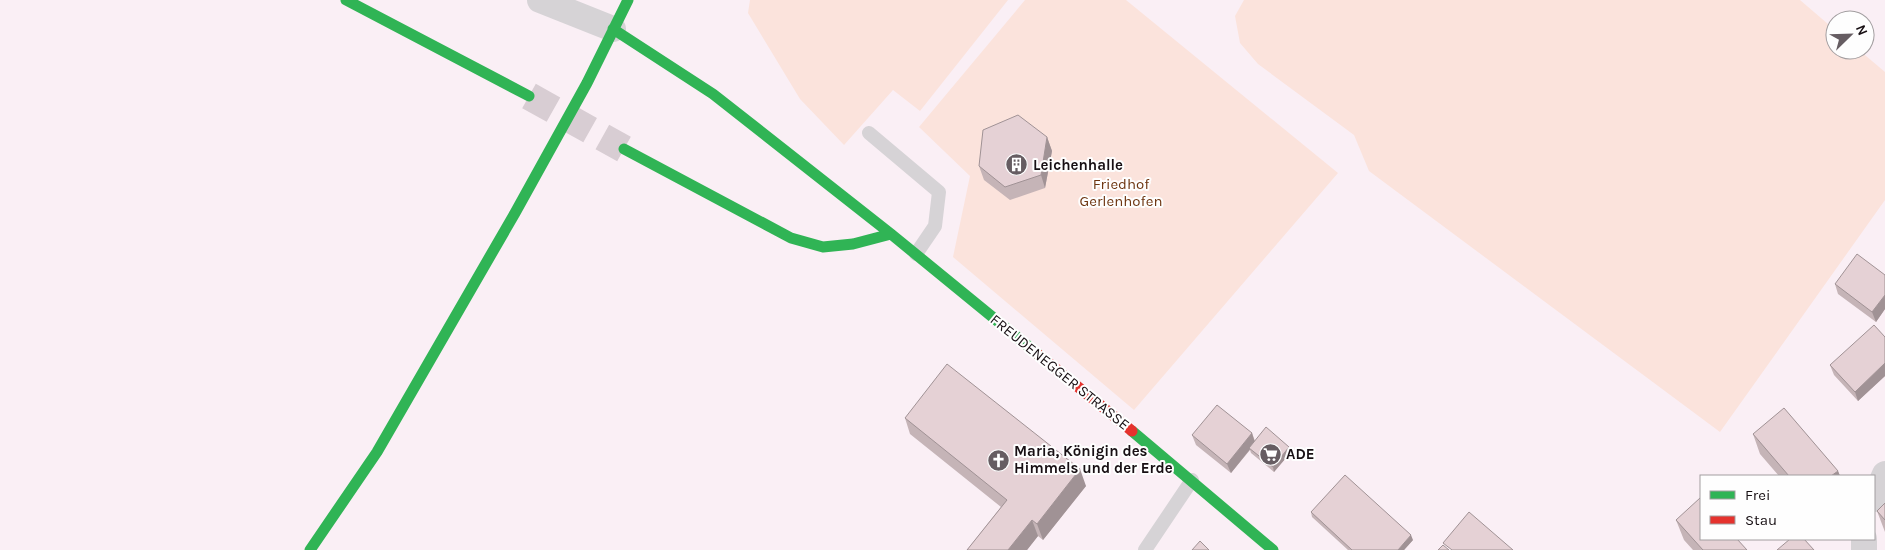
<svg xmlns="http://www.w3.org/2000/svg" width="1885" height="550" font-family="Karla,sans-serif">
<rect width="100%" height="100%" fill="#faeff5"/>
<path fill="#fbe3dc" d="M 750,0 L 1008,0 L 920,111 L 893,90 L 844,145 L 800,99 L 748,13 Z
M 1025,0 L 1126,0 L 1338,173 L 1134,410 L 953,257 L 970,176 L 919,127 Z
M 1244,0 L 1800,0 L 1835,30 L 1835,50 L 1859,50 L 1885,72 L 1885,200 L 1720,432 L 1369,171 L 1354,135 L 1258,64 L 1240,43 L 1235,16 Z"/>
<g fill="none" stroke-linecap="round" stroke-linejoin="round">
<path stroke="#d8cdd3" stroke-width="28" stroke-dasharray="28 14" stroke-linecap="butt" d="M 529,96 L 624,149"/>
<path stroke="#d6d3d6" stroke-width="14" d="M 869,133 L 939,192 L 935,226 L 916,254
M 1145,550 L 1192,480"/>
<path stroke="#d6d3d6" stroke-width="26" d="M 540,0 L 613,29
M 1874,499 L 1885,474
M 1864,550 L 1864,539"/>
<path stroke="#30b455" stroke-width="11" d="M 346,0 L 529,96
M 613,29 L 713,94 L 891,234 L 1039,355
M 624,149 L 791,238 L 823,247 L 853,244 L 891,234
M 1132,431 L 1273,550
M 310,550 L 377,452 L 515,213 L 587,83 L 628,0"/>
<path stroke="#e5322d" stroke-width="11" d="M 1039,355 L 1132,431"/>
</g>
<path fill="#c5b4b7" d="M 1047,137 L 1052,151 L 1045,188 L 1010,200 L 984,180 L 979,166 Z
M 1885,275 L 1885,309 L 1876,322 L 1838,294 L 1835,284 Z
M 1885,337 L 1885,376 L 1858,401 L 1834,375 L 1830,365 Z
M 905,418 L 1086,486 L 1043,540 L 1038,536 L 1027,550 L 967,550 L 1001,507 L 910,434 Z
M 1252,433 L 1255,441 L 1289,447 L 1291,452 L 1274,472 L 1251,453 L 1250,450 L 1231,473 L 1196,445 L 1192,435 Z
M 1753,434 L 1838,471 L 1840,476 L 1779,476 L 1760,454 Z
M 1885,503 L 1885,532 L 1877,511 Z
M 1311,512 L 1413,540 L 1404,550 L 1348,550 L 1312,517 Z
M 1676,520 L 1747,550 L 1693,550 L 1684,540 Z"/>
<path fill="#a09295" d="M 1047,137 L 1052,151 L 1045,188 L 1041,175 Z
M 1885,295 L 1885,309 L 1876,322 L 1872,312 Z
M 1885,363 L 1885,376 L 1858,401 L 1855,392 Z
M 1252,433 L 1255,443 L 1231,473 L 1227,464 Z
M 1289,447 L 1291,452 L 1274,472 L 1273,467 Z
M 1080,469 L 1086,486 L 1043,540 L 1037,524 Z
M 1838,471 L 1840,476 L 1831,476 Z
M 1032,520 L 1038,536 L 1027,550 L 1008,550 Z
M 1411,535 L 1413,540 L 1404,550 L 1398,550 Z"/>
<path fill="#e5d1d5" stroke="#a09295" d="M 1018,115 L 1047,137 L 1041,175 L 1005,187 L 979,166 L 983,130 Z
M 1857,254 L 1885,275 L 1885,295 L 1872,312 L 1835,284 Z
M 1874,325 L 1885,337 L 1885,363 L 1855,392 L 1830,365 Z
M 947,364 L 1080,469 L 1037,524 L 1032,520 L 1008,550 L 967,550 L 1007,500 L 905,418 Z
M 1217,405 L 1252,433 L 1227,464 L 1192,435 Z
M 1784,408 L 1838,471 L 1831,476 L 1789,476 L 1753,434 Z
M 1266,427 L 1289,447 L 1273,467 L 1249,448 Z
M 1345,475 L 1411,535 L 1398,550 L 1352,550 L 1311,512 Z
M 1700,498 L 1701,499 L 1701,539 L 1737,539 L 1747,550 L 1703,550 L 1676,520 Z
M 1885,503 L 1885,520 L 1877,511 Z
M 1469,512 L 1513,550 L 1452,550 L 1443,543 Z
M 1790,539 L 1804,539 L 1814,550 L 1777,550 Z
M 1200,541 L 1209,550 L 1192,550 Z
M 1443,545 L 1449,550 L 1438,550 Z"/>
<defs>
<symbol id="building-disc" viewBox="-11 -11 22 22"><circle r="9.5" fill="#665d62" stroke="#fefefe"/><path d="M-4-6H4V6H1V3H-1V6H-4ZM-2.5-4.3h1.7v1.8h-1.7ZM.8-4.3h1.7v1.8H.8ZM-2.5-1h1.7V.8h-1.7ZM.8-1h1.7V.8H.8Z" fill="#fff"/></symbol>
<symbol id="supermarket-disc" viewBox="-11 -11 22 22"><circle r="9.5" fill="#665d62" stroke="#fefefe"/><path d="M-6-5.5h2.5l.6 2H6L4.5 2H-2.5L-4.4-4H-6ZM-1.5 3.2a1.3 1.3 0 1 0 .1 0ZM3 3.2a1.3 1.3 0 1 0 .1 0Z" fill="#fff"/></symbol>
<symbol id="church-disc" viewBox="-11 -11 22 22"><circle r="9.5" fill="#665d62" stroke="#fefefe"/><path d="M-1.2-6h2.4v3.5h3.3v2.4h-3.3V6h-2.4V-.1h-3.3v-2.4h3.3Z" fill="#fff"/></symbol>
</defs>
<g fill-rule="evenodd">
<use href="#building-disc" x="1004" y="152" width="25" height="25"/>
<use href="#supermarket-disc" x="1258" y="442" width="25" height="25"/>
<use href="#church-disc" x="986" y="448" width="25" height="25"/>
</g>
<g text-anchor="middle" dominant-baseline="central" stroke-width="4" stroke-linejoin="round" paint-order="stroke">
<g font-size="15" font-weight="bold" fill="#170f13" stroke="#fefefe" text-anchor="start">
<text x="1033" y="165">Leichenhalle</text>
<text x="1014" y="451">Maria, Königin des<tspan x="1014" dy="17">Himmels und der Erde</tspan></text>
<text x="1286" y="454">ADE</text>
</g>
<g font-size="15" fill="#6d3510" stroke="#fefefe">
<text x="1121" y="184">Friedhof<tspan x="1121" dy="17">Gerlenhofen</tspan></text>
</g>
<g font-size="15" fill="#170f13" stroke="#fefefe">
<text transform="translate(1060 372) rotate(39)">FREUDENEGGER STRASSE</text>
</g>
</g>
<rect x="1700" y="475" width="175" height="65" fill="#fefefe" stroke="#a29ea0"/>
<rect x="1710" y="491" width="25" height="8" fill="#30b455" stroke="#a29ea0"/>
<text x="1745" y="500" font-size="15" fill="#170f13">Frei</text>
<rect x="1710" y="516" width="25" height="8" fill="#e5322d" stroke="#a29ea0"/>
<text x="1745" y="525" font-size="15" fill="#170f13">Stau</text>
<g transform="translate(1850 35) rotate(67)"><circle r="24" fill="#fefefe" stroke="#a29ea0"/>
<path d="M0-4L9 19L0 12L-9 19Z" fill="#665d62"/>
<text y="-8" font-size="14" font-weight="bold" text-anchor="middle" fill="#170f13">N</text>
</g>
</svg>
